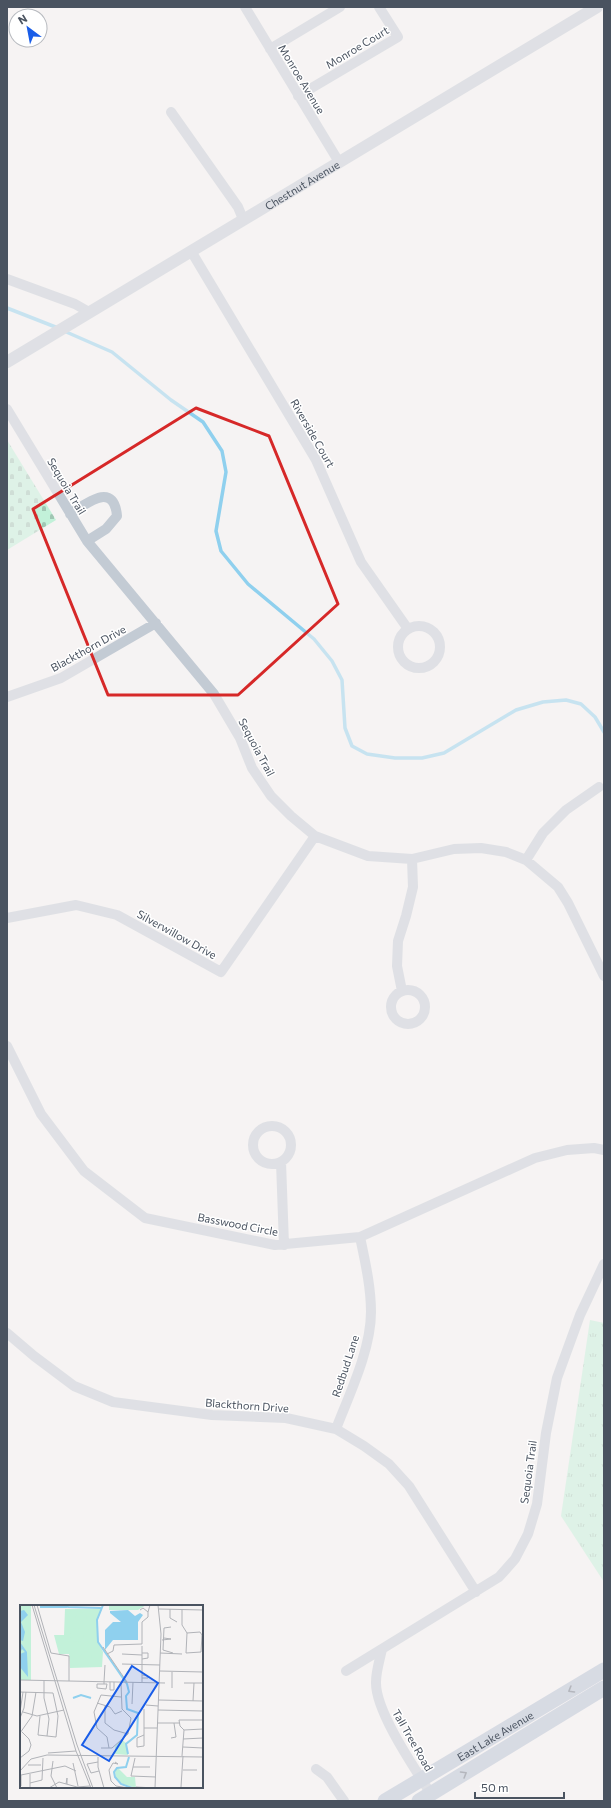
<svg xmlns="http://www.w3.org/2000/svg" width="611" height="1808" font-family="Commissioner,sans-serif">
<defs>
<pattern id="grass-tufts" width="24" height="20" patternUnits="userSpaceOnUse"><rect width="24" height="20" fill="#c2f1d9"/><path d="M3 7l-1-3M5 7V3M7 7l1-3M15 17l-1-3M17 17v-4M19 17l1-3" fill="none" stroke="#a0c6b3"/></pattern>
<pattern id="cemetery-stones" width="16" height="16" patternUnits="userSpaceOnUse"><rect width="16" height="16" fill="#c2f1d9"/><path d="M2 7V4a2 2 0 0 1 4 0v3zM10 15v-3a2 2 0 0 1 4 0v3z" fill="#a0c6b3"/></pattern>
</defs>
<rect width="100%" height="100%" fill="#f5f3f3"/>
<path fill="url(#grass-tufts)" d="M 590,1320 L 604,1323 L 604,1582 L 561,1516 Z"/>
<path fill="url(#cemetery-stones)" d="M 7,440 L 56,520 L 7,550 Z"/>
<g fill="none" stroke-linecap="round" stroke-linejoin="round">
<path stroke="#8fd0ee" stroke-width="3.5" d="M 7,308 L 58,328
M 64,331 L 112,352 L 171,400 L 203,422 L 222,451 L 226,472 L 216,531 L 221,551 L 248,584 L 314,639 L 332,661 L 342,680 L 345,728 L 352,746 L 367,754 L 395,758 L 422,758 L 444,753 L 516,710 L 543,702 L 566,700 L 581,704 L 595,717 L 604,732"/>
<path stroke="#c3cbd4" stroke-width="10" d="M 245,7 L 339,162
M 270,49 L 340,7
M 298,96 L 398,37 L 379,7
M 171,112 L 238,207 L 243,219
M 191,251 L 316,460 L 361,562 L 408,629
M 7,279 L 75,304 L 89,312
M 7,409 L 87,541 L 214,694 L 240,738 L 252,768 L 271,796 L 291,816 L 315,836 L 368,856 L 412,859 L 454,849 L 481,848 L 506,852 L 526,860 L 558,887 L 568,903 L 604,976
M 70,514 C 87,503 114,481 117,516 L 106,529 L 87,541
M398 647a21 21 0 1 1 42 0a21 21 0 1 1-42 0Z
M 7,697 L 61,678 L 156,623
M 526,860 L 543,833 L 566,810 L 599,787
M 7,918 L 76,905 L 117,915 L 221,972 L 315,836
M391 1007a17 17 0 1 1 34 0a17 17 0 1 1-34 0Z
M 402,991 L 397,966 L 398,941 L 406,916 L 413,887 L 412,859
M 7,1046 L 41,1114 L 84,1171 L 145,1218 L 275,1245 L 360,1237 L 535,1158 L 567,1150 L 594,1148 L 604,1150
M253 1145a19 19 0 1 1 38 0a19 19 0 1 1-38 0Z
M 281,1162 L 284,1245
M 7,1333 L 34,1356 L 74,1386 L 113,1402 L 212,1415 L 286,1418 L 336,1429 L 364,1446 L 389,1464 L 409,1486 L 476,1592
M 336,1429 C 349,1395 371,1350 371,1312 C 371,1287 365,1261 360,1237
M 382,1649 C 380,1659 376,1671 376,1682 C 375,1711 415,1769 431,1794
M 346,1671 L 499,1577 L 515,1559 L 528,1534 L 537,1504 L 546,1433 L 557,1378 L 580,1315 L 604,1264
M 316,1769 L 327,1777 L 344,1801"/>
<path stroke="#c3cbd4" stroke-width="12" id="s1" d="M 7,362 L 597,7"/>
<g stroke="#b2bed1" stroke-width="15">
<path id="s2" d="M 385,1801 L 604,1670"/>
<path d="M 419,1801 L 604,1688"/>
</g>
</g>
<defs><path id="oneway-chevron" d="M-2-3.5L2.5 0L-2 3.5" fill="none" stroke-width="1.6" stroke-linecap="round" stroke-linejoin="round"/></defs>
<g stroke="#646e7c">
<use href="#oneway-chevron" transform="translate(571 1690) rotate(149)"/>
<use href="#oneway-chevron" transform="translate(464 1774) rotate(-31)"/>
</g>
<path d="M0 0H611V1808H0ZM 196,408 L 269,436 L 338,604 L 238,695 L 108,695 L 33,509 Z" fill="#f5f3f3" fill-opacity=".55" fill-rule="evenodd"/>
<path fill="none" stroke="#d62828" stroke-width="3" stroke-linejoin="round" d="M 196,408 L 269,436 L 338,604 L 238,695 L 108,695 L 33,509 Z"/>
<g text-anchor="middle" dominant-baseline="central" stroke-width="3" stroke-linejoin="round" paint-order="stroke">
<g font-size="11" fill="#4a5360" stroke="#fff">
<text transform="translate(357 47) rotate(-31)">Monroe Court</text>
<text transform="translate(302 79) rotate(59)">Monroe Avenue</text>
<text stroke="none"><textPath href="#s1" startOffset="344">Chestnut Avenue</textPath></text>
<text transform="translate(313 433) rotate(60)">Riverside Court</text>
<text transform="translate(67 486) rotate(59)">Sequoia Trail</text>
<text transform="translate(88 648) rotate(-29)">Blackthorn Drive</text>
<text transform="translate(257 747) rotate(62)">Sequoia Trail</text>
<text transform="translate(177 934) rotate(29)">Silverwillow Drive</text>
<text transform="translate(238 1224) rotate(11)">Basswood Circle</text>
<text transform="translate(345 1366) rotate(-72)">Redbud Lane</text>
<text transform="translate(247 1405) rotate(4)">Blackthorn Drive</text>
<text transform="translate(528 1472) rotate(-82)">Sequoia Trail</text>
<text stroke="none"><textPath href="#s2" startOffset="128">East Lake Avenue</textPath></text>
<text transform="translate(413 1740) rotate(60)">Tall Tree Road</text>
</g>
</g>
<g transform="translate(20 1605)">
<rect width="183" height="183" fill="#f5f3f3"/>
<path d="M 0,0 L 11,0 L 11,75 L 0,75 ZM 89,0 L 126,0 L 118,5 L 89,5 ZM 45,4 L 81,4 L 77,15 L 77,26 L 78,37 L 83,47 L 82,62 L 50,63 L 49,49 L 39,49 L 34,30 L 44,30 ZM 101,134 L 106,138 L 108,150 L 95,149 L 95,142 ZM 98,163 L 107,172 L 115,172 L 116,183 L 103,179 L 96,174 L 95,166 Z" fill="#c2f1d9"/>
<path d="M55.5 13a5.5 5.5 0 1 1 11 0a5.5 5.5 0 1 1-11 0ZM50 30a7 7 0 1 1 14 0a7 7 0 1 1-14 0ZM60.5 52a5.5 5.5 0 1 1 11 0a5.5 5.5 0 1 1-11 0Z" fill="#c2f1d9"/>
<path d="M 4,5 L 8,10 L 1,17 L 5,27 L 3,36 L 0,35 L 0,6 ZM 108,5 L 115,11 L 120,8 L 123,10 L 118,17 L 118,35 L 93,35 L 85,45 L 85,25 L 93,17 L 101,17 L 90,8 L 90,6 ZM 0,37 L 7,47 L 8,72 L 0,62 L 0,49 L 5,47 L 2,44 L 0,48 Z" fill="#8fd0ee"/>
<path fill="none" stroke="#8fd0ee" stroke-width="2" d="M 83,0 L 77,15 L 78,37 L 107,79 L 109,87 L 106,91 L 107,104 L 118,108 L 117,130 L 106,139 L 108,149M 20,2 L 47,2 L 48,0M 48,2 L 81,3M 53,93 L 61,90 L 71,93M 109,152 L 106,162 L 97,163 L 94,167 L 95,172 L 101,179 L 112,183"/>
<path fill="none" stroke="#b1b3b8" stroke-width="1" d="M 12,0 L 56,146 L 71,183M 14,0 L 57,140 L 73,183M 17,0 L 31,48 L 49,51 L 49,76M 139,4 L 183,5M 150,4 L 150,13 L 157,17M 162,4 L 162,20 L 167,28M 120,5 L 123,3 L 128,7 L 130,0M 151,22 L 144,23 L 143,45 L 153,48M 180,27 L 182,30 L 181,47 L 166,48 L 167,28 ZM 142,35 L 151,34 L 144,33M 83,42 L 107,77M 140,48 L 162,49M 87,49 L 93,46 L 94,40 L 122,39 L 122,17 L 128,12 L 128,7M 102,49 L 122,50M 122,54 L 128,53 L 128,48 L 122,48M 102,59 L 140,60M 140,66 L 183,67M 122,73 L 128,73 L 128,71 L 122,70M 0,75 L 145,78M 24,76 L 24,93 L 29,114 L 27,131M 84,77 L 84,79 L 77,79 L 77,83 L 86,84 L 87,79 L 84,79M 84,77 L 85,60M 90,77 L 90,85 L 94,85 L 94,77M 122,77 L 122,41M 101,78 L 102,104 L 111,113M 164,78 L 183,78M 152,83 L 152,67M 0,87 L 33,88 L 38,111 L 36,132 L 18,130 L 20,111M 138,95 L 183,96M 173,96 L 174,78M 77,98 L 90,102 L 95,109 L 102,106M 112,99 L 113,77M 126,100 L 138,101M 85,101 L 85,118 L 94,125 L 108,129M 138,105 L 183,106M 0,107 L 3,87M 3,107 L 17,111 L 44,105M 0,113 L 4,103 L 6,87M 137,118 L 159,118M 124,123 L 137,123M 164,125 L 183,124M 0,128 L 12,111 L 16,87M 124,130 L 117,133 L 117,142 L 124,141 L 124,104M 151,133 L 156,132 L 154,118M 163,134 L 183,133M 163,142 L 183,143M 81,143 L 92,143 L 108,129 L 111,113M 89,143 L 87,132 L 77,123 L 74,107 L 81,90 L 101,92M 28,148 L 56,146M 162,151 L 164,125 L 160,121 L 159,115 L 183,115M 78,152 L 78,162 L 84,183M 0,153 L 9,146 L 11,140 L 9,134 L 2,127M 115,153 L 111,171 L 136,172M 33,156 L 31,171 L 37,183M 78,157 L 67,159 L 71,168 L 79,166M 95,157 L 98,159 L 93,158 L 89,165 L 91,176 L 96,181 L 108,183M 53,158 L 58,181M 8,160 L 21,160M 113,162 L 130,162M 163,165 L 177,165M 0,166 L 11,154 L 27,150 L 183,152M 10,169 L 10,183M 10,178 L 22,175 L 23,153M 46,179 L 47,173 L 47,179M 1,181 L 1,170 L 45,161 L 56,166M 116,182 L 135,183M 161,182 L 163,151M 29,183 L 39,177 L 57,182 L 70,181M 135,183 L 141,29 L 138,0"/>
<path fill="#195de8" fill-opacity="0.15" stroke="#195de8" stroke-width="2" d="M 112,61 L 138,78 L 89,156 L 62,140 Z"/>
<rect width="183" height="183" fill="none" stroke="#4a5360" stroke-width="2"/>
</g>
<rect width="611" height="1808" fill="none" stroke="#4a5360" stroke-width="16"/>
<g transform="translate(28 28) rotate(328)"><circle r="19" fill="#ffffff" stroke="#b7babf"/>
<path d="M0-3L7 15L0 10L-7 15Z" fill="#195de8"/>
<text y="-6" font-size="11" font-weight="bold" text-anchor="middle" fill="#4a5360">N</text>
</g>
<path d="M475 1792v6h89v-6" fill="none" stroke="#4a5360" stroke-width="2"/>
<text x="481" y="1792" font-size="12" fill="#4a5360" stroke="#ffffff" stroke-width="3" paint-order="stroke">50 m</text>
</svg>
